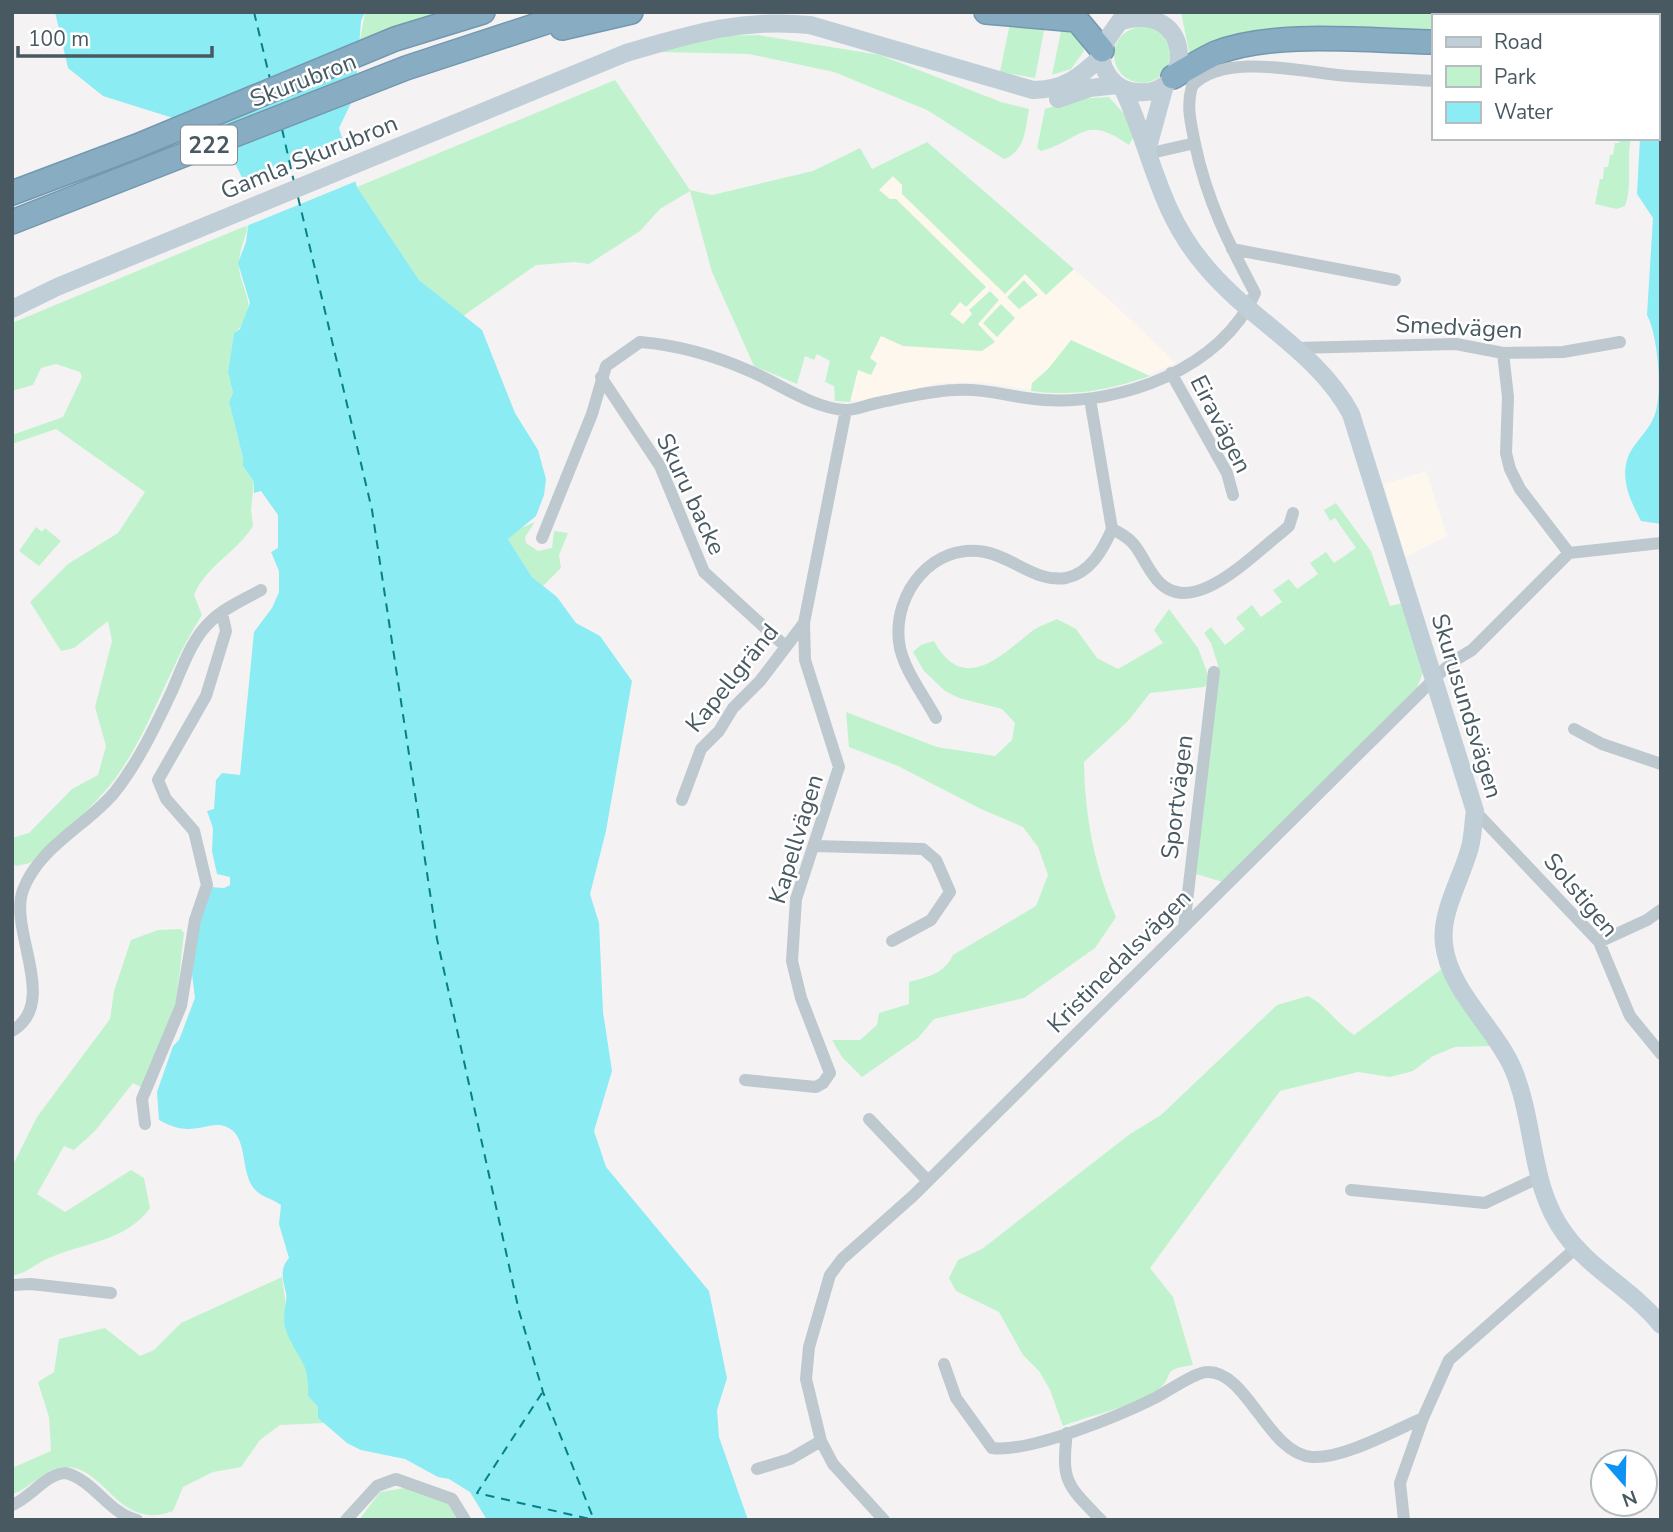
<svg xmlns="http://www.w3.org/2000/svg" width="1673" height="1532" font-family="'Nunito Sans',sans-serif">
<rect width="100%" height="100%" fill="#f5f2f3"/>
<path fill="#fef7ee" d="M 927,142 L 1115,305 L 1176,363 L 1131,382 L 1064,395 L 979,382 L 940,383 L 867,400 L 835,401 L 820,194 Z
M 1426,471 L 1447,536 L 1405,557 L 1384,484 Z"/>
<path fill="#c0f3cd" d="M 365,12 L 446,12 L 359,46 Z
M 1181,12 L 1417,12 L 1453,16 L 1433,16 L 1433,35 L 1190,57 Z
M 1010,23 L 1045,25 L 1035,78 L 1000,72 Z
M 1062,26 C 1075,31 1082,38 1084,51 L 1071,69 L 1052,75 Z
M1114 55a28 28 0 1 1 56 0a28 28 0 1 1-56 0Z
M 758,35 L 880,55 L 1001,102 L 1029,109 C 1025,129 1026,151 1004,159 L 927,110 L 834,72 L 749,54 L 662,52 C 691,34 724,36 758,35 Z
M 615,80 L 690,190 L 712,195 L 813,171 L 860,148 L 872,169 L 927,142 L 1074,269 L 1046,295 L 1025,274 L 1005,294 L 902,194 L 902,185 L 893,176 L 879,190 L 890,199 L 896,199 L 986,287 L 966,307 L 960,302 L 950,314 L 963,324 L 972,314 L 969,310 L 990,291 L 999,300 L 978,324 L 995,342 L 982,351 L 903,346 L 881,336 L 870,358 L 877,363 L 871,375 L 858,370 L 850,402 L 835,401 L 834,386 L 825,382 L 830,361 L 817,354 L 814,360 L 805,356 L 797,384 L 754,366 L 712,272 L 690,191 L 660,209 L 640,231 L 589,264 L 575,262 L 536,265 L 463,316 L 419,280 L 357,187 Z
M 1109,97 L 1126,116 L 1135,134 L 1129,145 C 1084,113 1083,139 1041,151 L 1037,148 L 1045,109 L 1077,99 Z
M 1620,138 L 1631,138 C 1626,160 1633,185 1625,206 L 1617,209 L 1595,204 L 1600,179 L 1603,179 L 1604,167 L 1608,167 L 1610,155 L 1613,155 L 1615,143 L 1619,143 Z
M 248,225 C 246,236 239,251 239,262 C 237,288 265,309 234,333 L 228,372 L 233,393 L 229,402 L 243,458 L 243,466 L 254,482 L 251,510 L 253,526 C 236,553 206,566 194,595 L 202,615 C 169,666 153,725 117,776 C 94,808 59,835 30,863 L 16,866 L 12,863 L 12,838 L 29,833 L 72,789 L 98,775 L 106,746 L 95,707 L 112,641 L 108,621 L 74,648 L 61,651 L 30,602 L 68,564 L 118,533 L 145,492 L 56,429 L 12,444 L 12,435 L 63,417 L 82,377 L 80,372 L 56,364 L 41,368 L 33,385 L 12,391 L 12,323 Z
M 1024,280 L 1038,295 L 1019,309 L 1007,297 Z
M 1001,304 L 1015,318 L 997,337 L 983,323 Z
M 1071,340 L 1150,376 C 1108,390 1076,397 1031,391 L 1032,383 L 1048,369 Z
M 1336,503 L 1371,551 L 1390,606 L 1403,603 L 1423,672 L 1417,688 L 1223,882 L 1196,874 L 1218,665 L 1211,643 L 1204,633 L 1211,627 L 1225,645 L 1245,629 L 1236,618 L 1252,605 L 1261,617 L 1282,602 L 1273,590 L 1289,579 L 1297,589 L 1318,574 L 1310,563 L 1326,552 L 1334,563 L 1356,548 L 1335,518 L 1330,521 L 1324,510 Z
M 535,522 L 525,537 L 526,543 L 538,551 L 552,548 L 554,531 L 568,533 L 559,555 L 561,568 L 543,586 L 532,577 L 508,539 L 514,531 Z
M 36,527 L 42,532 L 45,528 L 61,541 L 39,566 L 19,551 Z
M 1169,609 L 1198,648 L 1210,680 L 1204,687 L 1150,693 L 1128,721 L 1084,762 C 1085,817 1094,865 1116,917 L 1095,948 L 1024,998 L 934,1019 L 918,1038 L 862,1077 L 842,1057 L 832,1040 L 860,1040 L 877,1025 L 879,1013 L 909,1004 L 909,982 C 928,977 944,974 953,955 L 1036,906 L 1048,875 L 1038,847 L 1023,827 L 981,809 L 898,766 L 849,747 L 846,712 L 937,747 L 995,756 L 1012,740 L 1015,723 L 1002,709 L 959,698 L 945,691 L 924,671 L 913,652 L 921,645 L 934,641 C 963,695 1001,656 1032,631 C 1039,626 1049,623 1057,619 L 1076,629 L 1097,658 L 1118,669 L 1163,643 L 1154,630 Z
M 181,929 L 184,933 L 175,1013 L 143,1088 L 133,1083 L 95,1131 L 74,1150 L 64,1146 L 37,1194 L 65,1212 L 131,1170 L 144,1178 L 150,1208 C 126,1242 81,1243 47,1259 C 31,1266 32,1271 12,1276 L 12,1167 L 37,1117 L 110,1019 L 114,991 L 131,940 L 158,930 Z
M 1443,968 L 1492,1046 L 1455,1047 L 1433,1056 L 1413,1071 L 1390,1077 L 1358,1072 L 1280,1091 L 1150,1268 L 1173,1297 L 1193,1365 C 1156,1370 1178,1377 1156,1391 C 1129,1408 1094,1414 1063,1426 L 1050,1390 L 1039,1371 L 1023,1355 L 999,1312 L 956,1291 L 949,1278 L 958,1260 L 982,1249 L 1130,1134 L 1161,1115 L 1277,1005 L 1308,996 C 1327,1006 1336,1023 1354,1035 Z
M 282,1277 L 291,1343 L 302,1356 L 309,1382 L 308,1396 L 318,1407 L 318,1418 L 326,1423 L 280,1425 L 260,1440 L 241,1467 L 213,1472 L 183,1487 L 173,1511 C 118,1532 106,1466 65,1467 C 45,1467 31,1489 12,1494 L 12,1468 L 51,1451 L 49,1417 L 38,1382 L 54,1372 L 59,1339 L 105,1328 L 140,1356 L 154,1350 L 181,1323 Z
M 405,1488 L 447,1501 L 459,1520 L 359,1520 L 380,1492 Z"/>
<path fill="#8becf3" d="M 55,12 L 365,12 L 361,21 L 355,95 L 339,128 L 357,187 L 419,280 L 482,330 L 515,413 L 538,450 L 546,479 L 544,495 L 536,516 L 508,539 L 532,577 L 557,597 L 576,623 L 600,636 L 632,681 L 606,831 L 590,894 L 599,923 L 603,1012 L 612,1071 L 594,1131 L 606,1167 L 709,1291 L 727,1378 L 717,1410 L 719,1437 L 748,1520 L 487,1520 L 470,1492 L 449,1479 L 438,1477 L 405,1459 L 361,1450 L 347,1443 L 318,1418 L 318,1407 L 308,1396 C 310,1359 295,1358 286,1330 C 281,1316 288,1301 286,1293 C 283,1280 279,1269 289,1258 L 279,1224 L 281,1205 C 270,1197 258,1197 251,1184 C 241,1166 247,1136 227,1127 C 208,1119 193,1140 159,1120 L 157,1092 L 173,1046 L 179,1040 L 195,998 L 192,974 L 193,945 L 210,887 L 224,888 L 230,885 L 230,877 L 217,874 L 212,851 L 213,828 L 207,811 L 214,809 L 216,780 L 222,773 L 240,775 L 254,632 L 272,608 L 279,592 L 279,571 L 271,552 L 278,548 L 278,515 L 261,491 L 254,493 L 254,482 L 243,466 L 243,458 L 229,402 L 233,393 L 228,372 L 234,333 L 240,329 L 250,303 L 238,263 L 246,242 L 252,198 L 230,153 L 176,119 L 103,96 L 68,68 Z
M 1657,46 L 1661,46 L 1661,524 L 1641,521 C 1631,502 1621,482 1627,460 C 1631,445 1647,433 1653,419 C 1664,398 1658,335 1647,315 L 1653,218 L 1637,194 L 1640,138 L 1657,138 Z"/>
<path fill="#f5f2f3" d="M 346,138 L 359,180 L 244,227 L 248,199 L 239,182 Z"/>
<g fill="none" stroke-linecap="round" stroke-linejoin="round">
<path stroke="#077f88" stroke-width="2" stroke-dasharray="9 7" stroke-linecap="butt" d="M 254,12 L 270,79
M 282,129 L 294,182
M 298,197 L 372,510 L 437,939 L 519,1311 L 543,1392 L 594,1520
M 542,1393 L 477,1493 L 594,1520"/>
<defs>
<path id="highway" d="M 986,12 L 1077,20 L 1102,50
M 562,28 L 631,12
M 1657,32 L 1661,32
M 1173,77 C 1187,69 1201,60 1216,53 C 1274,30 1370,41 1433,42
M 12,193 L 137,146 L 395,39 L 483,12
M 12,222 L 406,68 L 577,12"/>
</defs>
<use href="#highway" stroke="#7398af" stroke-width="26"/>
<path stroke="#bdc9cf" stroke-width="12" d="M 1147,154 L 1195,143
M 1232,249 L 1395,280
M 1295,348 L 1456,344 L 1503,353 L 1563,352 L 1620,342
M 1503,353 L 1508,397 L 1506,453 L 1510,469 L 1520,489 L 1569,553
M 1171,373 L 1227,473 L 1233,495
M 601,377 L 660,466 L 704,572 L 785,646
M 1112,529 C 1140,542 1138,554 1154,576 C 1188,624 1250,557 1281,533 L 1289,526 L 1293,513
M 542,538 L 592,414 L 606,366 L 640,342 C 679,345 716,356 752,372 C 781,385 813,408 845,410 C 855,410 867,405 877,403 C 902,398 928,391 955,390 C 986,388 1014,398 1044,400 C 1121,405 1222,369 1255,293 C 1228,242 1207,201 1195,144 C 1191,123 1186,107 1192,86 C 1224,51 1306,73 1348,76 C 1376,78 1405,79 1433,81
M 936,718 C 924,695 902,668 899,642 C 893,592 934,542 985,552 C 1013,557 1036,583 1066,578 C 1090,573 1103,550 1112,529 L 1090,399
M 1574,729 L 1602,744 L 1661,764
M 682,800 L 701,749 L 719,731 L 733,708 L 760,681 L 804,623
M 1475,811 L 1599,942 L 1630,1016 L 1661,1054
M 814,846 L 923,849 L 936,860 L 950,892 L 931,920 L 892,941
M 1184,927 L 1214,672
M 1599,942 L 1647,920 L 1661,910
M 12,1031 C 60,1003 8,930 23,890 C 39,847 86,826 114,793 C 138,763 156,725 172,691 C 182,668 192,638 211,621 C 224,608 245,599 261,590
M 745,1080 L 816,1087 L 823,1083 L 830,1073 L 801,998 L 792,961 L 796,899 L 839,767 L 805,660 L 804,623 L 846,410
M 869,1119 L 928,1181
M 145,1124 L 142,1099 L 181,1006 L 195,920 L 207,885 L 194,831 L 166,799 L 158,780 L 206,696 L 226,631 L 222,613
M 1351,1190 L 1485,1203 L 1538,1178
M 12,1285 L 31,1284 L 111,1293
M 944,1364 L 956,1398 L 992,1448 C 1029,1453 1119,1416 1155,1398 C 1167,1392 1195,1372 1207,1372 C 1247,1370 1268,1454 1312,1457 C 1343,1459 1393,1431 1423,1418 L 1449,1360 L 1576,1248
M 1067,1433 C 1061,1482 1067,1485 1101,1520
M 757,1469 L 790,1459 L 821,1441
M 12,1505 C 31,1498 46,1473 66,1473 C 95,1481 108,1513 137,1520
M 346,1520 L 377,1486 L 396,1479 L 452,1499 L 465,1520
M 884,1520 L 833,1464 L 821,1441 L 806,1379 L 809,1347 L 830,1275 L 842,1259 L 914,1195 L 1434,679 L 1452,662 L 1472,650 L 1569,553 L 1661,543
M 1404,1520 L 1400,1483 L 1423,1418"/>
<path stroke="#bfced7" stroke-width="18" d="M 1121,21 C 1193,0 1197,97 1138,92 C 1127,92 1117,87 1110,78 C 1089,51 1113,34 1126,12
M 1123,89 C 1151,149 1158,209 1202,262 C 1246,318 1317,350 1351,414 L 1475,811 C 1473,823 1473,836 1470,847 C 1462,878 1440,912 1444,944 C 1449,991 1495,1027 1513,1069 C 1536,1123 1529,1186 1565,1234 C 1591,1270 1633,1290 1661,1325
M 1058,99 L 1090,88 L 1117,85
M 1148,147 L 1165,85
M 12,309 L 57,287 L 626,53 C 691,34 742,18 810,25 L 1033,90 C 1064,90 1080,77 1102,56"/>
<use href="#highway" stroke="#88adc3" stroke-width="23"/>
</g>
<g text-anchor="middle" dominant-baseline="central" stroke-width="5" stroke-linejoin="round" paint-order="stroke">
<rect fill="#fff" stroke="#7f8b91" stroke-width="2" x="181" y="125.5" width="56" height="39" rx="5"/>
<g font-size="23" font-weight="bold" fill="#485962">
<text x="209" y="145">222</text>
</g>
<g font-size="24" fill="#485962" stroke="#fff">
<text transform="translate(303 80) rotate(-21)">Skurubron</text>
<text transform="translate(309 157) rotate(-22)">Gamla Skurubron</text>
<text transform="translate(1459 327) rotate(3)">Smedvägen</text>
<text transform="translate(1221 424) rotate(63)">Eiravägen</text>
<text transform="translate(691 494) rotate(65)">Skuru backe</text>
<text transform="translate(732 678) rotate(-51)">Kapellgränd</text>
<text transform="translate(1467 706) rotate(73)">Skurusundsvägen</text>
<text transform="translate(1177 797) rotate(-83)">Sportvägen</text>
<text transform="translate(796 839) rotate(-73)">Kapellvägen</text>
<text transform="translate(1581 895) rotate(50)">Solstigen</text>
<text transform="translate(1119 961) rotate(-45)">Kristinedalsvägen</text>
</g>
</g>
<rect width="1673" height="1532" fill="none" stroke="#485962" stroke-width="28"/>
<rect x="1432" y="14" width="228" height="126" fill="#ffffff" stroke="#b6bdc0" stroke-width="2"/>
<rect x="1446" y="37" width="35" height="10" fill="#bfced7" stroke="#b6bdc0" stroke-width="2"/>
<text x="1494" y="49" font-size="21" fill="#485962">Road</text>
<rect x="1446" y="66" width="35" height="21" fill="#c0f3cd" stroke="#b6bdc0" stroke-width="2"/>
<text x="1494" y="84" font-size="21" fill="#485962">Park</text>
<rect x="1446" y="102" width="35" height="21" fill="#8becf3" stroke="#b6bdc0" stroke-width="2"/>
<text x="1494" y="119" font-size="21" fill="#485962">Water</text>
<g transform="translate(1624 1483) rotate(160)"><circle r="33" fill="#ffffff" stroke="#b6bdc0" stroke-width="2"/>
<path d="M0-5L12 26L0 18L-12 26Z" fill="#0f93f2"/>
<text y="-10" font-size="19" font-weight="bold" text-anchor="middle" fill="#485962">N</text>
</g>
<path d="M18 46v10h194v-10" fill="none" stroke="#485962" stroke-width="3.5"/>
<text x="28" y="46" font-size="21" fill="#485962" stroke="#ffffff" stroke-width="5" paint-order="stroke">100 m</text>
</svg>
